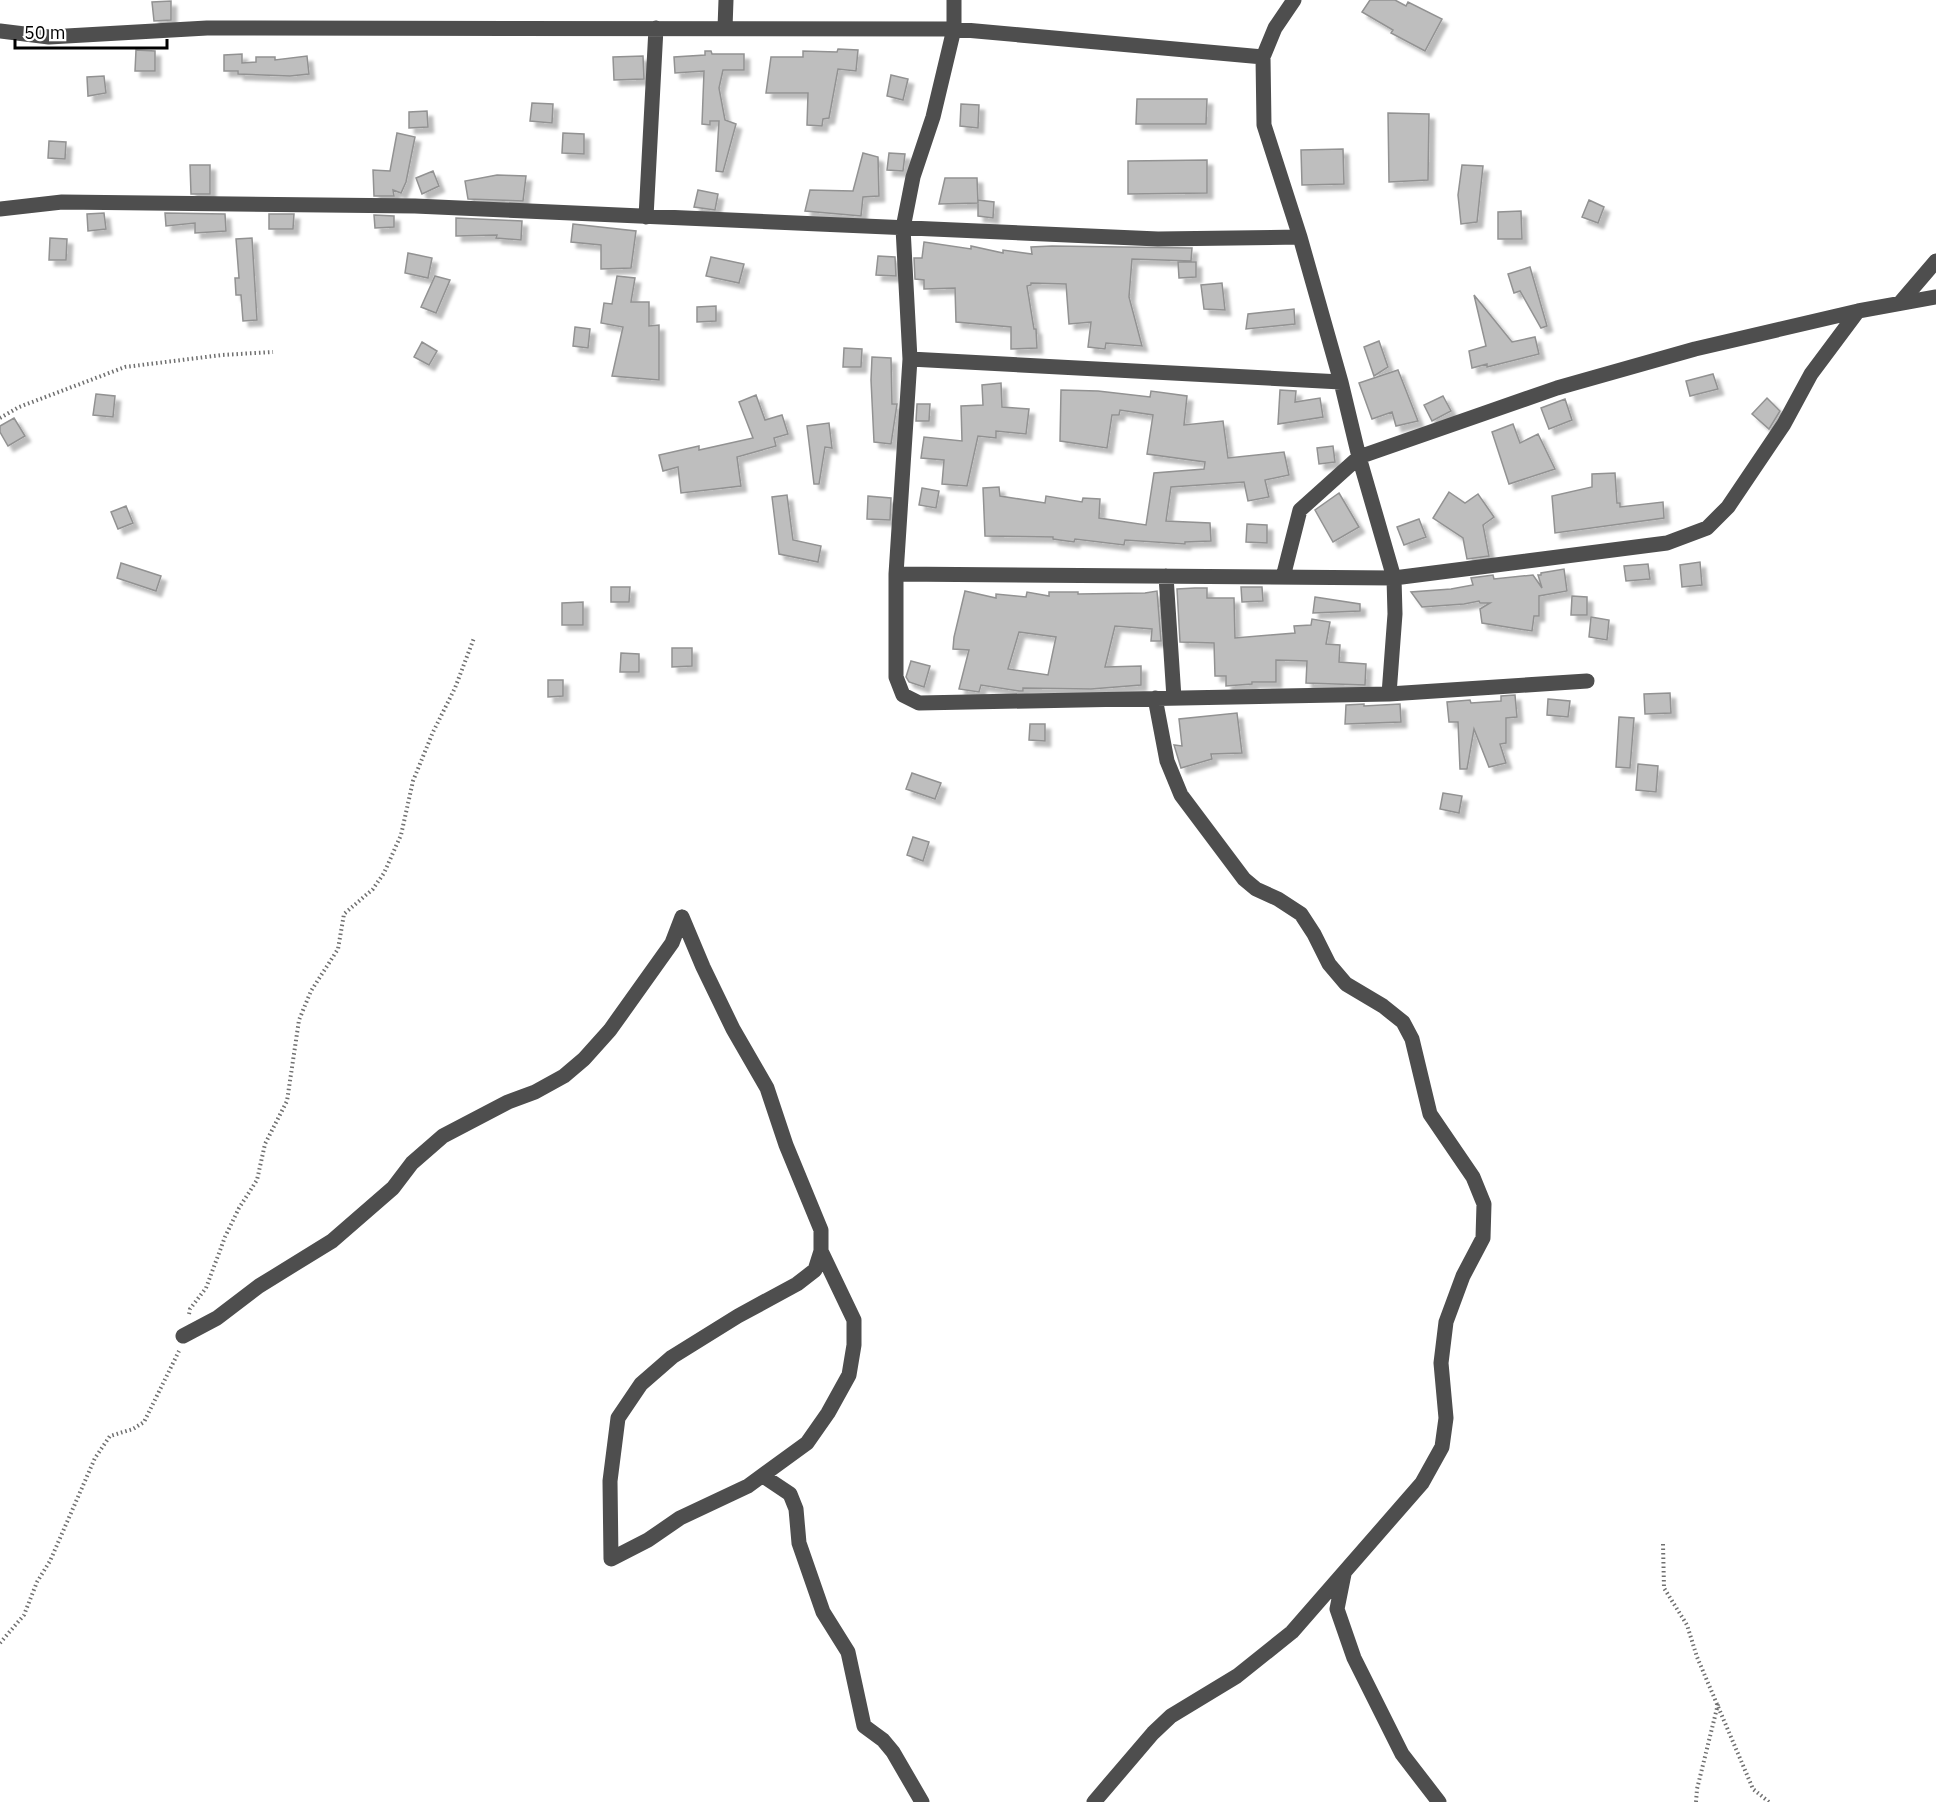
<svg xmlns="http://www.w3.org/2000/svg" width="1936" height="1802" font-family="'IBM Plex Sans',sans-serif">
<defs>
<filter id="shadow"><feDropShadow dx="5.5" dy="5.5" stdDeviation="1.5" flood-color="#0004"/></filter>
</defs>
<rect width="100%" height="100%" fill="#fff"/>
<path fill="#bebebe" stroke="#929292" stroke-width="1.5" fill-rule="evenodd" filter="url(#shadow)" d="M 1370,0 L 1395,0 L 1406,6 L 1408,2 L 1442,19 L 1425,51 L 1391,33 L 1393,30 L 1362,12 Z
M 171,1 L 171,20 L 154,21 L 152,2 Z
M 838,49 L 858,50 L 856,71 L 838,69 L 829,118 L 823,119 L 822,126 L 807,125 L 808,93 L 766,93 L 771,57 L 803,57 L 803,51 L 837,52 Z
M 136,50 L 155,51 L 155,71 L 135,71 Z
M 705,51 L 711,51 L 712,54 L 744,54 L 744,70 L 723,70 L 719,88 L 725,120 L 736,124 L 723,172 L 716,171 L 719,121 L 710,121 L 710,125 L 702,124 L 704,71 L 675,73 L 674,57 L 705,55 Z
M 242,54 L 242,63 L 256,62 L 256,57 L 275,57 L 275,60 L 307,56 L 309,74 L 290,76 L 238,74 L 238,71 L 224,71 L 224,55 Z
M 643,56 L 644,79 L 614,80 L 613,57 Z
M 891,75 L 908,79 L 903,100 L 887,96 Z
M 104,76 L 106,93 L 88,96 L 87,77 Z
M 1137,99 L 1207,99 L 1206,124 L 1136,124 Z
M 532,103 L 553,104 L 552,123 L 530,121 Z
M 961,104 L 979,105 L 978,128 L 960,126 Z
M 427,111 L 428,127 L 409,128 L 409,112 Z
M 1388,113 L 1429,114 L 1428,180 L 1389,182 Z
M 397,133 L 415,137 L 406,182 L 401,193 L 393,190 L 394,196 L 374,196 L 373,170 L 390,171 Z
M 563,133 L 584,134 L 584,154 L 562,153 Z
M 49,141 L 66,142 L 65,159 L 48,158 Z
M 1343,149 L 1344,184 L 1302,185 L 1301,150 Z
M 863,153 L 878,157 L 879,196 L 863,197 L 861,216 L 805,211 L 810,190 L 853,191 Z
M 889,153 L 905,154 L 903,171 L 887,170 Z
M 1207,160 L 1207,193 L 1128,194 L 1128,161 Z
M 190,165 L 210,165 L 210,194 L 191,194 Z
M 1462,165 L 1483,166 L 1477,222 L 1461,224 L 1458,195 Z
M 433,171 L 439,186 L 422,194 L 416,178 Z
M 497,175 L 526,176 L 523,201 L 468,199 L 465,181 Z
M 945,178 L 977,178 L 978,203 L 939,204 Z
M 698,190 L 718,194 L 715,210 L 694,207 Z
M 978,200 L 994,202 L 993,218 L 978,216 Z
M 1589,200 L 1604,207 L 1598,223 L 1582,217 Z
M 1521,211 L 1522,239 L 1498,239 L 1498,212 Z
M 104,213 L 106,229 L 88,231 L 87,214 Z
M 165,213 L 225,214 L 226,231 L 195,233 L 195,223 L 166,226 Z
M 269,214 L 294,214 L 293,229 L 269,229 Z
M 374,215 L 394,216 L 394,227 L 375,228 Z
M 456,218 L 522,221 L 521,240 L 496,238 L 497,235 L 456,236 Z
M 573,224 L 636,231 L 631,268 L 601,269 L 601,245 L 571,242 Z
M 50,238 L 67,239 L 66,260 L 49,260 Z
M 252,238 L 257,320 L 243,321 L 241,295 L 236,295 L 235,278 L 239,278 L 236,239 Z
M 924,242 L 971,249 L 971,246 L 1003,253 L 1003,250 L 1032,254 L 1031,247 L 1052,246 L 1192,248 L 1191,261 L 1132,259 L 1129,297 L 1142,346 L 1106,343 L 1105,349 L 1088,347 L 1091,322 L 1069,324 L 1066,284 L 1031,283 L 1031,285 L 1027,286 L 1034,329 L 1036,329 L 1037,348 L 1011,349 L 1011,327 L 956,322 L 955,288 L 924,289 L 924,280 L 915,279 L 914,258 L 922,258 Z
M 408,253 L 432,258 L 428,278 L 405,273 Z
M 878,256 L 895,257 L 896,276 L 876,275 Z
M 711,257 L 744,264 L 739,283 L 706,276 Z
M 1178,262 L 1196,262 L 1196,277 L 1179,278 Z
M 1530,267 L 1547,326 L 1541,328 L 1520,291 L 1514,293 L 1508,274 Z
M 435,276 L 450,280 L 436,313 L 421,307 Z
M 617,276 L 635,278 L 631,302 L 649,302 L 649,326 L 659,325 L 659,380 L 612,376 L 623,327 L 601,323 L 604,303 L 612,304 Z
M 1222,283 L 1225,310 L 1204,309 L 1201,285 Z
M 1474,295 L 1512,342 L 1535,337 L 1539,354 L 1487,367 L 1487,364 L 1472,368 L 1469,351 L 1486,346 Z
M 716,306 L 716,321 L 697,322 L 697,307 Z
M 1294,309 L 1295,324 L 1246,329 L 1248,314 Z
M 575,327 L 590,329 L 588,348 L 573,346 Z
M 1379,341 L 1388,367 L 1374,376 L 1364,347 Z
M 422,342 L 437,351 L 429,365 L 414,357 Z
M 844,348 L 862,349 L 861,367 L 843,367 Z
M 872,357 L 891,358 L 892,404 L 897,404 L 891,444 L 874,442 L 871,380 Z
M 1398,370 L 1418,421 L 1396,426 L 1392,412 L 1372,419 L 1359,383 Z
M 1713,374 L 1718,389 L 1690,396 L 1686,381 Z
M 1001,383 L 1002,407 L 1029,409 L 1026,434 L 996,431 L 996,438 L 978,436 L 967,486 L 942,484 L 944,460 L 921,458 L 924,437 L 962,441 L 961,406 L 983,405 L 982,385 Z
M 1061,390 L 1098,391 L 1150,397 L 1151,391 L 1187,396 L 1184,425 L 1223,421 L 1228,458 L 1284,452 L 1289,475 L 1265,480 L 1269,497 L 1248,501 L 1244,482 L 1171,487 L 1166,521 L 1210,523 L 1211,541 L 1185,542 L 1185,544 L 1125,540 L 1124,545 L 1075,539 L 1074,542 L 1053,539 L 1053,537 L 985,536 L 983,488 L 999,487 L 1000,496 L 1045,503 L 1046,496 L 1082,502 L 1083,498 L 1100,499 L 1099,518 L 1146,525 L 1154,473 L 1204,469 L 1205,462 L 1147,454 L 1153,415 L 1120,410 L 1119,415 L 1112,415 L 1107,448 L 1060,441 Z
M 1280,390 L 1296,391 L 1295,402 L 1320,398 L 1323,417 L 1278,424 Z
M 96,394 L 115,396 L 113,417 L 93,415 Z
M 756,395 L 765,420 L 782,415 L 788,434 L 774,438 L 776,446 L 737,457 L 741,486 L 681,493 L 678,467 L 663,471 L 659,455 L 699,446 L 699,450 L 753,438 L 739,402 Z
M 1443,396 L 1451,411 L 1432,421 L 1424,405 Z
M 1767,398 L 1780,411 L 1769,429 L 1752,414 Z
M 1565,399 L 1572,420 L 1549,429 L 1541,408 Z
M 917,404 L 930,404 L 929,421 L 916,421 Z
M 14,418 L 25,436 L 8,446 L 0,432 L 0,426 Z
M 829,423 L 832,448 L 825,447 L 819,484 L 814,484 L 807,426 Z
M 1513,424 L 1520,443 L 1538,434 L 1555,469 L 1509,484 L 1492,432 Z
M 1333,446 L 1335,462 L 1319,464 L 1317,448 Z
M 1615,473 L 1617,503 L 1620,503 L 1620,507 L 1663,502 L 1664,518 L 1555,533 L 1552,496 L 1592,487 L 1592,474 Z
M 922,488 L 939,491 L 936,508 L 919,505 Z
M 1449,492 L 1465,503 L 1478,494 L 1494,517 L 1483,525 L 1489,556 L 1467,559 L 1463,538 L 1433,518 Z
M 1339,493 L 1359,527 L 1333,542 L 1315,510 Z
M 787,495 L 793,540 L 821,546 L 818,562 L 779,554 L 772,497 Z
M 868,496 L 891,498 L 890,520 L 867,519 Z
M 126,506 L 133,523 L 118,529 L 111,512 Z
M 1419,519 L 1426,537 L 1404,545 L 1397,527 Z
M 1247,524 L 1267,525 L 1267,543 L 1246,542 Z
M 1700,562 L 1702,585 L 1682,587 L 1680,565 Z
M 121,563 L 161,576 L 156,591 L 117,578 Z
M 1648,564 L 1650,579 L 1626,581 L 1624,566 Z
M 1564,569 L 1567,591 L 1539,596 L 1539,616 L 1534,616 L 1532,631 L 1482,623 L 1480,609 L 1490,603 L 1480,603 L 1479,601 L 1464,604 L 1422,607 L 1411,592 L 1451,589 L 1473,585 L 1471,578 L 1493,575 L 1494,579 L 1533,575 L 1542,588 L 1538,575 L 1541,575 L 1541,573 Z
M 611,587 L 630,587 L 629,602 L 611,602 Z
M 1241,587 L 1262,587 L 1263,601 L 1242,602 Z
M 1195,588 L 1207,588 L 1207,598 L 1234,598 L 1235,638 L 1295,633 L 1294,626 L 1311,625 L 1312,619 L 1330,622 L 1326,644 L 1340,645 L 1339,662 L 1366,664 L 1365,685 L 1306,683 L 1307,661 L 1276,660 L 1276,682 L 1252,682 L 1252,684 L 1226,686 L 1226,676 L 1215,676 L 1214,643 L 1180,642 L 1177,589 Z
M 965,591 L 996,598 L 996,594 L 1026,597 L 1027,592 L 1049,596 L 1049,592 L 1078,592 L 1078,594 L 1145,593 L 1157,591 L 1161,641 L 1151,641 L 1152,629 L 1115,626 L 1105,667 L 1141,666 L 1141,685 L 1091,689 L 1023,688 L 1023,691 L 1019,691 L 981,685 L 979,692 L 959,689 L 969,650 L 953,649 L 954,637 ZM 1019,632 L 1056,637 L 1048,675 L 1008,669 Z
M 1572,596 L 1587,597 L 1587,615 L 1571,615 Z
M 1315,597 L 1360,604 L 1360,611 L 1313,613 Z
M 583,602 L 583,625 L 562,625 L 562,603 Z
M 1591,617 L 1609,620 L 1607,640 L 1589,637 Z
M 672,648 L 692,648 L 692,666 L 672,667 Z
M 621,653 L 639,654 L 639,672 L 620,672 Z
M 911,661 L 930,666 L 924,687 L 909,682 L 906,677 Z
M 548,680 L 563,680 L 563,696 L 548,697 Z
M 1670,693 L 1671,713 L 1645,714 L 1644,694 Z
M 1515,695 L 1517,717 L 1506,718 L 1506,743 L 1500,744 L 1506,763 L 1489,767 L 1474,729 L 1467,769 L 1460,769 L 1458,722 L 1449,722 L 1447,702 L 1470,700 L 1471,703 L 1501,701 L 1501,696 Z
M 1548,699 L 1570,701 L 1568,717 L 1547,715 Z
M 1364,704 L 1364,706 L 1400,704 L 1401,722 L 1345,724 L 1346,705 Z
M 1237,713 L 1242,753 L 1211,754 L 1212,759 L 1181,768 L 1174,745 L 1182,746 L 1179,719 Z
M 1619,717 L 1634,718 L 1630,768 L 1616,767 Z
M 1030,724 L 1045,724 L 1045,741 L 1029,740 Z
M 1638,764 L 1658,766 L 1656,792 L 1636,790 Z
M 912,773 L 941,783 L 935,799 L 906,789 Z
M 1443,793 L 1462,796 L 1459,813 L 1440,809 Z
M 913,837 L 929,842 L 923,861 L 907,855 Z"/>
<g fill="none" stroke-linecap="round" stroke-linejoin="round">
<path stroke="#707070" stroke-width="4" stroke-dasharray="1.5 3" stroke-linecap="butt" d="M 0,418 L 19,407 L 125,367 L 222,355 L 273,352
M 189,1314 L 190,1309 L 206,1288 L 225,1237 L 239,1208 L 257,1180 L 265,1144 L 287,1101 L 299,1020 L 311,991 L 338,949 L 344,914 L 373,889 L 384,873 L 401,835 L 413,781 L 433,732 L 455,688 L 474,638
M 1663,1544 L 1664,1588 L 1687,1625 L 1697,1657 L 1753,1789 L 1769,1802
M 0,1643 L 24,1615 L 37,1582 L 50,1561 L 95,1458 L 110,1436 L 133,1429 L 144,1422 L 179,1351
M 1696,1802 L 1697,1789 L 1718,1704"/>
<path stroke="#4e4e4e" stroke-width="15" d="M 954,0 L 954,29 L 933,117 L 913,177 L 903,228 L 910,359 L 896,574 L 896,677 L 903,695 L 919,703 L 1389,694 L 1587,681
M 1294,0 L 1275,28 L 1263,57 L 1264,125 L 1300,237 L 1341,382 L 1359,457 L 1394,578 L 1395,614 L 1389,694
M 725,28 L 726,0
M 0,31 L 49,37 L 207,28 L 954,29 L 1263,57
M 0,209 L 62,202 L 415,206 L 1158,239 L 1300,237
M 646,217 L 656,28
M 1900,303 L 1936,261
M 910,359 L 1341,382
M 896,574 L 1394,578 L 1667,543 L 1707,528 L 1728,507 L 1784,424 L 1811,374 L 1858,311
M 1166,576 L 1174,698
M 1283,577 L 1300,510 L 1359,457 L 1557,388 L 1695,349 L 1858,311 L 1936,297
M 682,917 L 703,967 L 733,1029 L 767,1088 L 786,1145 L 821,1230 L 821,1251 L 815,1270 L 797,1284 L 738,1316 L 672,1357 L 641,1384 L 618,1418 L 610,1481 L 611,1559 L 648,1540 L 680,1518 L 748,1486 L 807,1443 L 828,1413 L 849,1375 L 854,1345 L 854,1320 L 821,1251
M 183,1336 L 217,1318 L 259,1286 L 332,1241 L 393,1188 L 412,1163 L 443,1136 L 508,1102 L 535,1092 L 564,1076 L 584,1059 L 610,1030 L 672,943 L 682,917
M 763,1476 L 790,1494 L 796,1509 L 799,1543 L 823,1612 L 848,1652 L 864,1726 L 883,1740 L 893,1752 L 922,1802
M 1344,1574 L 1337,1609 L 1354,1658 L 1402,1754 L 1439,1802
M 1094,1802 L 1153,1733 L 1171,1716 L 1237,1676 L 1292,1632 L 1422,1483 L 1442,1447 L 1446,1418 L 1441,1363 L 1446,1322 L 1463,1276 L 1483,1238 L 1484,1204 L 1473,1177 L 1430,1114 L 1412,1039 L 1403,1022 L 1383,1006 L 1346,984 L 1329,964 L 1314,934 L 1301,914 L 1278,899 L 1256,889 L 1244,879 L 1181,795 L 1167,761 L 1155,698"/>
</g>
<path d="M15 39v9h152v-9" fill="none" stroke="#000000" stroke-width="3"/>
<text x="24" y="39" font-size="18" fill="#000000" stroke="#ffffff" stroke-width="4.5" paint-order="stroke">50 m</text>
</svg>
